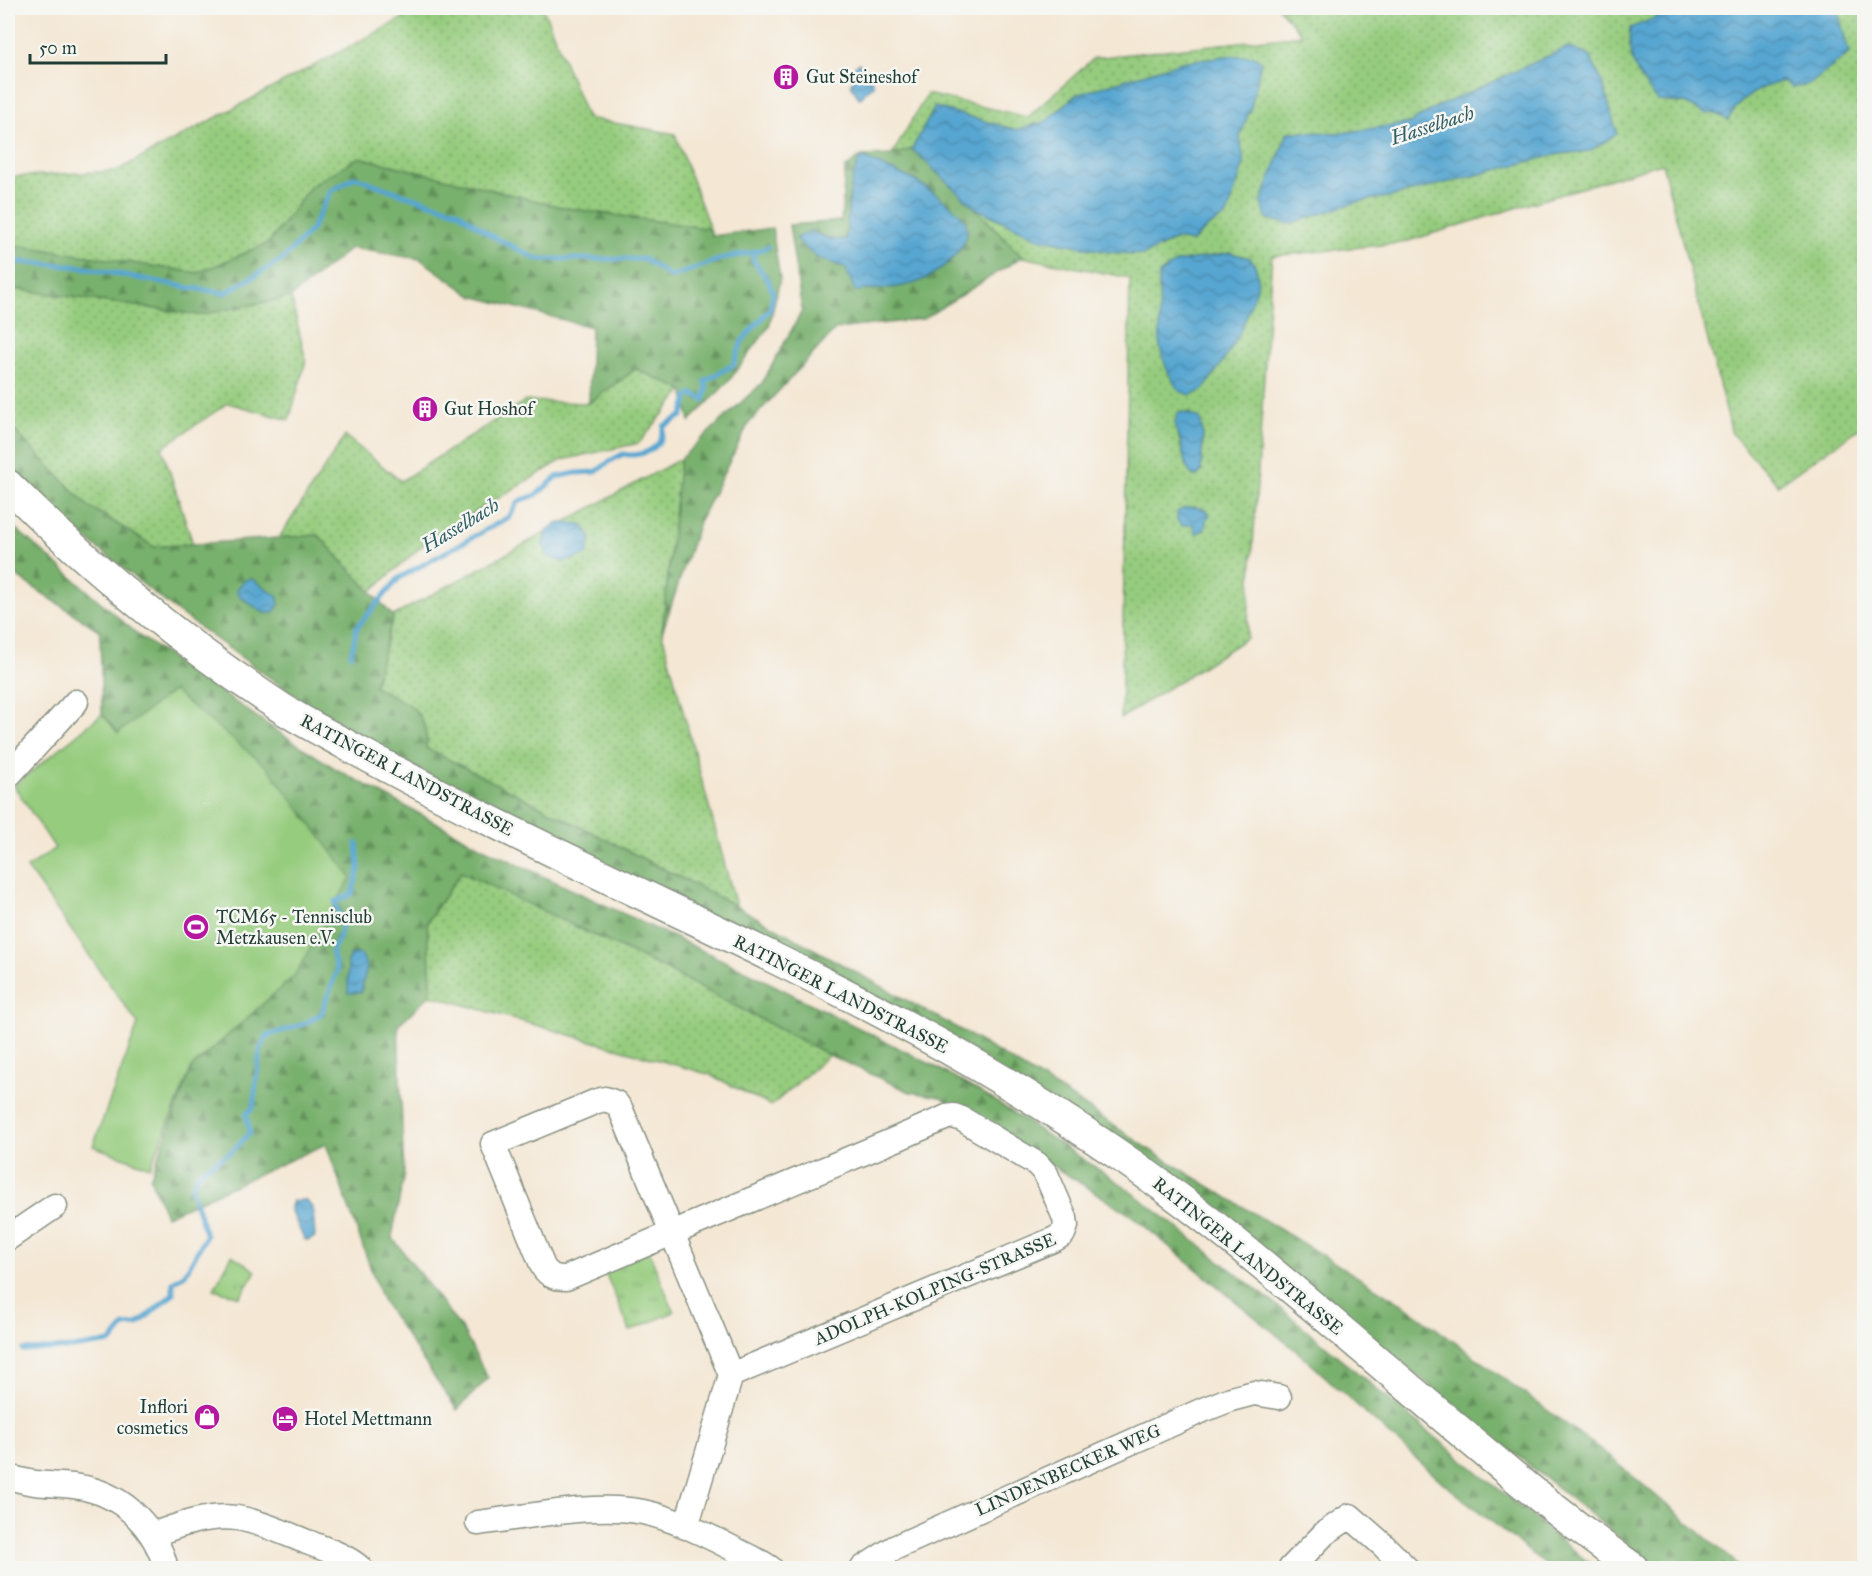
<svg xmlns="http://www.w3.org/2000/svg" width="1872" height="1576" font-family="'IM FELL Great Primer',serif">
<defs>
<pattern id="grass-dots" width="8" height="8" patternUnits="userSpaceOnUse" patternTransform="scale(1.5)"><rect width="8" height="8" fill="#96cc7e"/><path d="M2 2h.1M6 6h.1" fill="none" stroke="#7aa768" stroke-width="1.8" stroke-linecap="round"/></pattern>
<pattern id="forest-firs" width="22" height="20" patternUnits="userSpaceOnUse" patternTransform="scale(1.5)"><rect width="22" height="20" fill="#78b06d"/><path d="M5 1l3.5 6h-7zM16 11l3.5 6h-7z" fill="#62905a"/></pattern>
<pattern id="park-tufts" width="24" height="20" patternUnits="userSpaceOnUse" patternTransform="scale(1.5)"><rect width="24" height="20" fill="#96cc7e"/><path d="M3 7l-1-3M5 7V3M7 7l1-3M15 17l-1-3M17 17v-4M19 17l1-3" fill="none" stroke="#7aa768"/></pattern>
<pattern id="water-waves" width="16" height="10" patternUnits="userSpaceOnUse" patternTransform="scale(1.5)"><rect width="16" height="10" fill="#56a6d1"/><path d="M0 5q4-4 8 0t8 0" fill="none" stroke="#4788aa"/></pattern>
</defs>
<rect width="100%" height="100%" fill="#f6f6f2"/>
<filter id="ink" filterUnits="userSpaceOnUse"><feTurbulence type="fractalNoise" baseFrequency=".0167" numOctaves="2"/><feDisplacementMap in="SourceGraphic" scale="12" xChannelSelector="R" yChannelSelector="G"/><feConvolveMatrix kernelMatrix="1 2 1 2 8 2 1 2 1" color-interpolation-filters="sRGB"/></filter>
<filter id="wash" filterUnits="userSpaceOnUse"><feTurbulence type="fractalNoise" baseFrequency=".008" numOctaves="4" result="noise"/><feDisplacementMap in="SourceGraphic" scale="24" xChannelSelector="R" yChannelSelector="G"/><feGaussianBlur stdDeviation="1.35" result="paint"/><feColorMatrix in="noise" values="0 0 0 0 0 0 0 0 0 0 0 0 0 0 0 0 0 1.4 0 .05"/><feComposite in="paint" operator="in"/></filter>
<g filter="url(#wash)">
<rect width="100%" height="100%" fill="#f4e7d4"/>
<path fill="url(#grass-dots)" stroke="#5a8459" stroke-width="1.5" fill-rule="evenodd" d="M 422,8 L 543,8 L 587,118 L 675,134 L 710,229 L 566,208 L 311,186 L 269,243 L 198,273 L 8,244 L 8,177 L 116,171 Z
M 1279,8 L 1680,8 L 1669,12 L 1658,101 L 1685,103 L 1706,113 L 1715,113 L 1728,120 C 1737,101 1760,84 1781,82 C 1790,81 1801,83 1810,84 L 1849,53 L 1837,8 L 1864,8 L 1864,425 L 1778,485 L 1732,434 L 1662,163 L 1402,243 L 1272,256 L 1247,638 L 1121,718 L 1130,278 L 1022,257 L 974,207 L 1038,238 L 1109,252 L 1144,255 L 1176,239 L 1192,242 L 1209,226 L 1227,215 L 1243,163 L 1240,136 L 1251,107 L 1258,77 L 1253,56 L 1226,56 L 1182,62 L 1076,95 L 1045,122 L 1016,130 L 935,107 L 912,149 L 892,155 L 927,94 L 1028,117 L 1094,58 L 1302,35 ZM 1568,47 L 1590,56 L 1604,87 L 1590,151 L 1559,154 L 1394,196 L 1360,201 L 1327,210 L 1261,203 L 1288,132 L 1342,133 L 1410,123 L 1433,109 ZM 1230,253 C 1254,259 1259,261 1257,288 L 1230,351 L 1203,390 L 1177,262 ZM 1182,412 L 1190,413 L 1202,429 L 1201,472 L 1186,466 L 1175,422 Z
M 8,288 L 200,315 L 291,297 L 306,361 L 289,420 L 228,403 L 162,448 L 193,544 L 154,547 L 88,506 L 8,424 Z
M 636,369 L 683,390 L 639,443 L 562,460 L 430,539 L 370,592 L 318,535 L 279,538 L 345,436 L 401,481 L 525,401 L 589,403 Z
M 680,459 L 662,633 L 736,906 L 426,748 L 427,740 L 374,687 L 393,616 Z
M 461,872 L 661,967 L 829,1055 L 771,1106 L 711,1075 L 430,995 L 431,982 L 427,922 Z"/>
<path fill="url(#forest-firs)" stroke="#4c7650" stroke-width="1.5" fill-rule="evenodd" d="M 912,149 L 974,207 L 1022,257 L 923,319 L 836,329 L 749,423 L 699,522 L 662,633 L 680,459 L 762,383 L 802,311 L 789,225 L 841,221 L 845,169 L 861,156 L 892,155 ZM 865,158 L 880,166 L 917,181 L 961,215 L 845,267 L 820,260 L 810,231 L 834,240 L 846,239 L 854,172 L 860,159 Z
M 359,157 L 566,208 L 710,229 L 712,236 L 772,228 L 780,279 L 769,327 L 728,382 L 690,421 L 683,390 L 636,369 L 589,403 L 591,327 L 472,296 L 420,259 L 351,248 L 291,297 L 200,315 L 8,288 L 8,244 L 198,273 L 269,243 L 311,186 Z
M 8,424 L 88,506 L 154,547 L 318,535 L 393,616 L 374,686 C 384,692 405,701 413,708 C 424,718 428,734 426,748 L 736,906 L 966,1033 L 1071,1097 L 1158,1155 L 1407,1307 L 1604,1452 L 1742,1568 L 1658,1568 L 1224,1221 L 1086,1121 L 399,759 L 297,697 L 175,610 L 65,522 L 8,463 Z
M 8,522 L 141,637 L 283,735 L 336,769 L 487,850 L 748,972 L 936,1067 L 995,1101 L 1124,1186 L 1289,1315 L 1391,1401 L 1595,1568 L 1550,1568 L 1442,1482 L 1300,1354 L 1132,1216 L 1087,1187 L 940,1097 L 910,1092 L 829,1055 L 661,967 L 461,872 L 427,922 L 431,982 L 430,995 L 398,1025 L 404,1175 L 392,1237 L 463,1331 L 488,1378 L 457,1410 L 382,1300 L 326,1144 L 166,1216 L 150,1178 L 192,1067 L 294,976 L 173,691 L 118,733 L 102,714 L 100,631 L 19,578 L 8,567 Z"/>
<path fill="url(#park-tufts)" stroke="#5a8459" stroke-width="1.5" d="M 649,1251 L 674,1312 L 630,1331 L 604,1270 Z
M 232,1255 L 256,1271 L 240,1297 L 214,1289 Z"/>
<path fill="#96cc7e" stroke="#5a8459" stroke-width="1.5" d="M 173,691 L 268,768 L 351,877 L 294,976 L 192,1067 L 150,1167 L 93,1146 L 138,1024 L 27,868 L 55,848 L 14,786 L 102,714 L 118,733 Z"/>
<path fill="url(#water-waves)" stroke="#3a7282" stroke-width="1.5" d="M 1680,8 L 1837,8 L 1849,53 L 1810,84 L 1793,88 L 1783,81 C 1760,87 1738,99 1728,120 L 1715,113 L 1706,114 L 1685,103 L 1658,101 C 1638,76 1627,63 1630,28 Z
M 1568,47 L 1590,56 L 1604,87 L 1617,134 L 1590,151 L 1559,154 L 1394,196 L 1360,201 L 1289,224 L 1267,219 L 1261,203 L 1288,132 L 1342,133 L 1410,123 L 1433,109 Z
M 1226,56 L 1253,56 L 1261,61 L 1251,107 L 1240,136 L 1244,163 L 1227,215 L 1209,226 L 1192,242 L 1176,239 L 1144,255 L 1109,252 L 1038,238 L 974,207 L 912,149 L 935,107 L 1016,130 L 1045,122 L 1076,95 L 1182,62 Z
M 858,63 C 869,69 870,75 874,86 L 866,91 L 862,97 L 859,98 L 855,92 L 851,84 L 853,79 L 851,71 Z
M 865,158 C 881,167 899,172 915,181 C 926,186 951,205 960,214 C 985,239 937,276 915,283 C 896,289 875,289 855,291 L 845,267 C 820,260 814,259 796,238 L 810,231 L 833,240 L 846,239 C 849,211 847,185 860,159 Z
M 1230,253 L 1250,258 L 1255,265 L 1258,277 L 1257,288 L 1242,328 L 1230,351 L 1203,390 L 1190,395 L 1179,391 L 1167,370 L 1160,348 L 1159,274 L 1177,262 Z
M 1182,412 L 1200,418 L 1203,437 L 1201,472 L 1198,475 L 1193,476 C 1182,465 1184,451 1180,438 C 1178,433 1174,429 1175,423 C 1175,420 1177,417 1178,413 Z
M 1196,507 L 1207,511 L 1210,515 L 1206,519 L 1205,529 L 1196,534 L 1193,524 L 1182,526 L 1177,520 L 1177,512 L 1185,508 Z
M 557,523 L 582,524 L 591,538 L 587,555 L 563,562 L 547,556 L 543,545 L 546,531 Z
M 252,579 L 277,596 L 279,605 L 273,613 L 264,613 L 238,595 L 237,589 L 245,580 Z
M 352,954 L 361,954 L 367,967 L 361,992 L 348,993 L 348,962 Z
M 305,1200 L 313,1207 L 315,1237 L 308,1241 L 304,1239 L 290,1209 L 293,1201 Z"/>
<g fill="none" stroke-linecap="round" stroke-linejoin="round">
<path stroke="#56a6d1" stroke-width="5" d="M 8,261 L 81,267 L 185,287 L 225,293 L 282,260 L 311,230 L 331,191 L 355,177 L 393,191 L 457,211 L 490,235 L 537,259 L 644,259 L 671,277 L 724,258 L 754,252
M 351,655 L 357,627 L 399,578 L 509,517 L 519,501 L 536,495 L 557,477 L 576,473 L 596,472 L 610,461 L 623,454 C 636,457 652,453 660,441 C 662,437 663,430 664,426 L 682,416 L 688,397 L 693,394 L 704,400 L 707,388 L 705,381 L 733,365 L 742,341 L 770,309 L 773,294 L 769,282 L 753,260 L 754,252 L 768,247
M 23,1350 L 73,1348 L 111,1342 L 124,1326 L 137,1325 L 173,1294 L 173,1282 L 185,1274 L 206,1236 L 192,1190 L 196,1177 L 202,1170 L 231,1152 L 250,1133 L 246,1114 L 253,1108 L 260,1050 L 267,1036 L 306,1023 L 321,1014 L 337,971 L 332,951 C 345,931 343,924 335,902 L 352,894 L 359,869 L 357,843"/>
</g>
</g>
<g filter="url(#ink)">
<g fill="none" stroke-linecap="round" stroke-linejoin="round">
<defs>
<path id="minor" d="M 8,776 L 76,702
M 605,1099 L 616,1103 L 621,1110 L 672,1233 L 566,1278 C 555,1278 549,1276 543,1267 L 493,1144 L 597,1101 Z
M 8,1238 L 55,1206
M 8,1477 C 16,1479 26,1482 35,1483 C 51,1485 69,1484 85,1488 C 126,1497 156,1529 166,1568
M 478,1523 C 527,1517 596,1502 643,1512 C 685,1521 724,1545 762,1563 L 770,1568
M 686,1527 L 731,1375 L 672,1233 L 901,1137 L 947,1117 L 954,1116 L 962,1119 L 1037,1164 L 1046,1174 L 1065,1218 L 1066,1226 L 1063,1234 L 1055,1239 L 731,1375
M 152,1535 C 179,1525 208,1514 237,1518 C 258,1521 287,1534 307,1542 C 325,1549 345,1555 360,1568
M 863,1568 L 894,1548 L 1203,1410 L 1231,1399 L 1254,1393 L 1279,1397
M 1291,1568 L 1325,1533 L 1350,1516 L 1383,1545 L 1406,1568"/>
<path id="major" d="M 8,485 C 90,567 185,645 283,709 C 302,721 323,732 343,743 C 389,768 436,793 483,817 C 650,901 823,975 985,1070 C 1061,1115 1136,1164 1206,1219 C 1351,1332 1484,1461 1633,1568"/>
</defs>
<use href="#minor" stroke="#8a9284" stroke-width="27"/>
<use href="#major" stroke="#8a9284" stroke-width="33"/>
<use href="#minor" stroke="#fff" stroke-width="24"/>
<use href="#major" stroke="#fff" stroke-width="30"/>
</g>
</g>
<defs>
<symbol id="building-disc" viewBox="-11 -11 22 22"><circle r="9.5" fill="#b5179e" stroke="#f6f6f2"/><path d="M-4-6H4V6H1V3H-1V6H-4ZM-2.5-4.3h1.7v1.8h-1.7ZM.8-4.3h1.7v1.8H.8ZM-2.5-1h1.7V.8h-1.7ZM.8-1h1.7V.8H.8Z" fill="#fff"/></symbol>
<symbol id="stadium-disc" viewBox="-11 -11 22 22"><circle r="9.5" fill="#b5179e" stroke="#f6f6f2"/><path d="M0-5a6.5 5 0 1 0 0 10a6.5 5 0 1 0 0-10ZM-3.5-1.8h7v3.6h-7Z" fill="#fff"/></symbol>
<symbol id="shop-disc" viewBox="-11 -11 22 22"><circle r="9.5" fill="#b5179e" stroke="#f6f6f2"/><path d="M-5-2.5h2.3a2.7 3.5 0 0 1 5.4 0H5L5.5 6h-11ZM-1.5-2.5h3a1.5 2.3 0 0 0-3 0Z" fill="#fff"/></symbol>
<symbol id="hotel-disc" viewBox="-11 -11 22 22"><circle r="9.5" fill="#b5179e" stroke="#f6f6f2"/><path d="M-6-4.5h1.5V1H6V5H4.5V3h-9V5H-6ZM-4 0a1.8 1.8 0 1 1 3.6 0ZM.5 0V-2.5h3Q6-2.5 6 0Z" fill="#fff"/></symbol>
</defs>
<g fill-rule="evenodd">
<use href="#building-disc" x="771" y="62" width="30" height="30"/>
<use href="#building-disc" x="410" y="394" width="30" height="30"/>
<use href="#stadium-disc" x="181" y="912" width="30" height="30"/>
<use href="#shop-disc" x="192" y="1402" width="30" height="30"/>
<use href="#hotel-disc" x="270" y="1404" width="30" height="30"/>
</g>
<g text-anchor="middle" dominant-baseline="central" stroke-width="5" stroke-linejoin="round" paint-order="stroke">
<g font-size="18" fill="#1f3d34" stroke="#f6f6f2" text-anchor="start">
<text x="806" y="77">Gut Steineshof</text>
<text x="444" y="409">Gut Hoshof</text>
<text x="216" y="917">TCM65 - Tennisclub<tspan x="216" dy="21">Metzkausen e.V.</tspan></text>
<text x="188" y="1407" text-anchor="end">Inflori<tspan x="188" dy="21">cosmetics</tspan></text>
<text x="304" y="1419">Hotel Mettmann</text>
</g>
<g font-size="18" fill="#1f3d34" stroke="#f6f6f2">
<text transform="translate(407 775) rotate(28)">RATINGER LANDSTRASSE</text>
<text transform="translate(841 994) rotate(27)">RATINGER LANDSTRASSE</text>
<text transform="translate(1248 1256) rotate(39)">RATINGER LANDSTRASSE</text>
<text transform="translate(935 1289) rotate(-23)">ADOLPH-KOLPING-STRASSE</text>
<text transform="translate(1068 1470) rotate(-24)">LINDENBECKER WEG</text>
</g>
<g font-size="20" font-style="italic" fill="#305c63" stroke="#f6f6f2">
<text transform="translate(1432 125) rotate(-18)">Hasselbach</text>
<text transform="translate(460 525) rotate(-31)">Hasselbach</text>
</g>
</g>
<rect width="1872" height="1576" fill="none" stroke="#f6f6f2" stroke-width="30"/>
<path d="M30 54v9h136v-9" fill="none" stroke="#1f3d34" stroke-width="3"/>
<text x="39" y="54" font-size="18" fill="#1f3d34" stroke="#f6f6f2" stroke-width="4.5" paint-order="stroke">50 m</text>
</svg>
